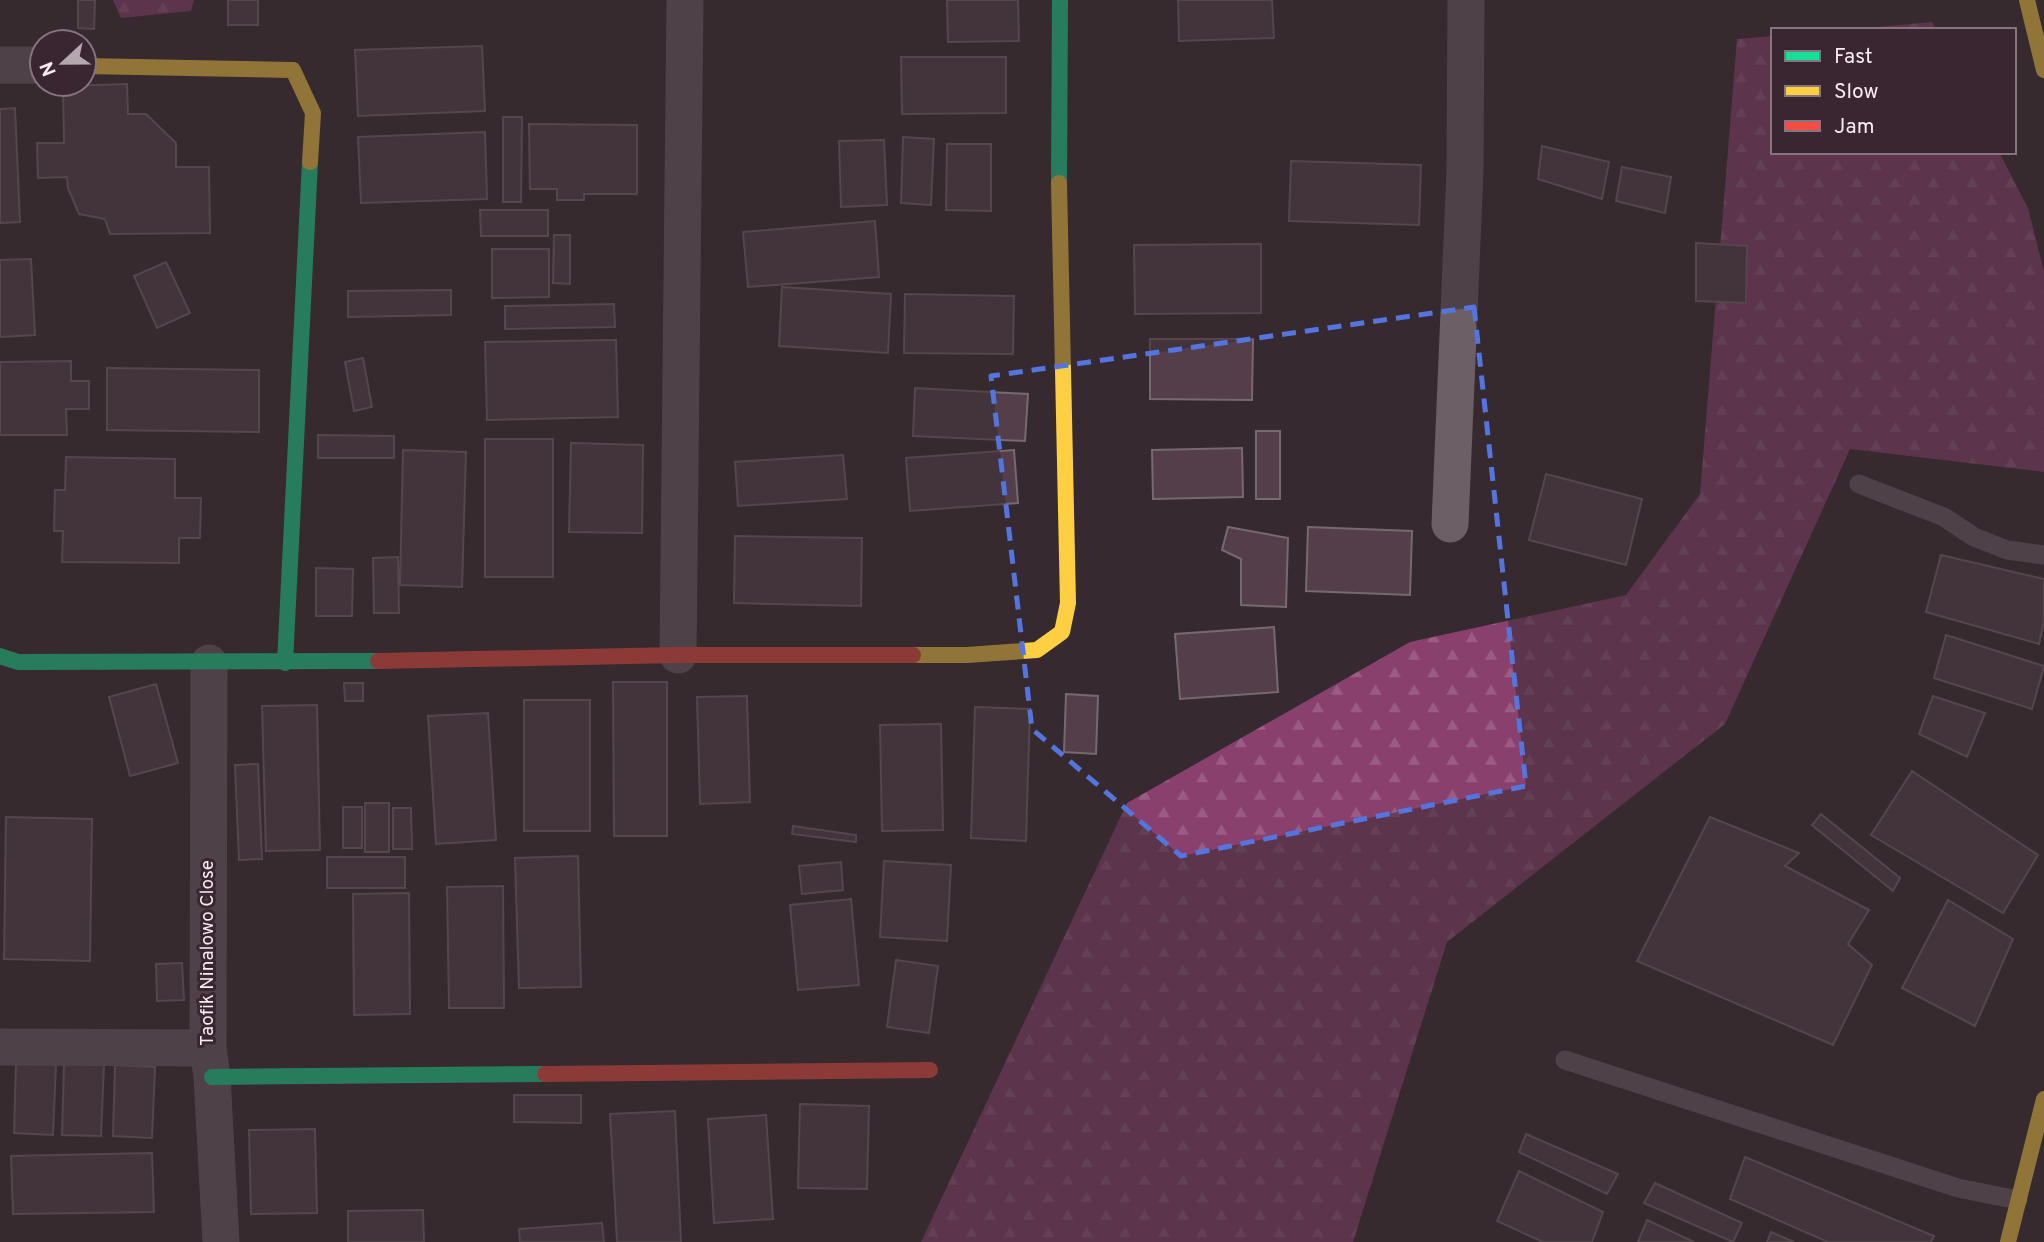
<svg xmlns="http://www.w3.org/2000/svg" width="2044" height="1242" font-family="Overpass,sans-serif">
<defs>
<pattern id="forest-firs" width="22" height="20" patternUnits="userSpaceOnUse" patternTransform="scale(1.75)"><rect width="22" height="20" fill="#89406d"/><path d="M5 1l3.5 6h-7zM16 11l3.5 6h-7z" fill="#9a5c82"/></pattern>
</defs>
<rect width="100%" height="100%" fill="#362a30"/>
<path fill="url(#forest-firs)" d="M 113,0 L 194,0 L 191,11 L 121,18 Z
M 1932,22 L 1936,30 L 1843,30 Z
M 1773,36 L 1773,152 L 1999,152 L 2028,208 L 2044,272 L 2044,472 L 1850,449 L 1725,724 L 1447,942 L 1353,1242 L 921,1242 L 1127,803 L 1410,642 L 1626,595 L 1700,494 L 1737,39 Z"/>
<path fill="#533e4a" stroke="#756a6f" stroke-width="2" d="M 78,0 L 95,0 L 94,29 L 78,28 Z
M 228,0 L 258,0 L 258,25 L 228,25 Z
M 947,0 L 1018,0 L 1019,41 L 948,42 Z
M 1178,0 L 1272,0 L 1274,38 L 1179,41 Z
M 482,46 L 485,111 L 358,116 L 355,50 Z
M 901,57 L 1006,57 L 1006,113 L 902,114 Z
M 127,84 L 128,114 L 146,114 L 176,143 L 176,167 L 209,167 L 210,233 L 110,234 L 105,219 L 79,214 L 68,188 L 67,177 L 38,178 L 37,143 L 64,143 L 63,86 Z
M 15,108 L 20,222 L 0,223 L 0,109 Z
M 503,117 L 522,117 L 521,202 L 503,202 Z
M 529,124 L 637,125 L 637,194 L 584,194 L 584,200 L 557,200 L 557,189 L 530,189 Z
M 485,132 L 487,199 L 361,203 L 358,137 Z
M 903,137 L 934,139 L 931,205 L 901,203 Z
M 884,140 L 887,205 L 841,207 L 839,141 Z
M 947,144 L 991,144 L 991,211 L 946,210 Z
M 1542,146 L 1609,162 L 1602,199 L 1538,179 Z
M 1291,161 L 1421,165 L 1419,225 L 1289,221 Z
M 1622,167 L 1671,177 L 1665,213 L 1616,201 Z
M 480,210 L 548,210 L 548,236 L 481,236 Z
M 875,221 L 879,277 L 748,287 L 743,232 Z
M 554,235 L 570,235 L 570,284 L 553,283 Z
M 1696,243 L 1747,246 L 1746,303 L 1696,301 Z
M 1261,244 L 1261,313 L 1135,314 L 1134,245 Z
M 492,249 L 549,249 L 549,297 L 492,298 Z
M 31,259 L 35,335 L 0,337 L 0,260 Z
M 166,262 L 190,313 L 157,328 L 134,276 Z
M 782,287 L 891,294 L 888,353 L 779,346 Z
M 451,290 L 451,315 L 348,317 L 348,291 Z
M 905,294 L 1014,296 L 1013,354 L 904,353 Z
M 614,304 L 615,327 L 505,329 L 505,306 Z
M 1150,339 L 1253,339 L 1252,400 L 1150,399 Z
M 616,340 L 618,417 L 487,420 L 485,342 Z
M 363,358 L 372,407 L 354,411 L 345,362 Z
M 71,361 L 71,381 L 89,381 L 89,409 L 66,409 L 67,435 L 0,435 L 0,362 Z
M 107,368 L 259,370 L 259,432 L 107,430 Z
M 915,388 L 1028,394 L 1025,441 L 913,436 Z
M 1256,431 L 1280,431 L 1280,499 L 1256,499 Z
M 318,435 L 394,436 L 394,458 L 318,458 Z
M 485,439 L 553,439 L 553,577 L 485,577 Z
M 571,443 L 643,445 L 642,533 L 569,532 Z
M 1242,448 L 1243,497 L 1153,499 L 1152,450 Z
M 403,450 L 466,452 L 462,587 L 400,585 Z
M 1014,450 L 1018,503 L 910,511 L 906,458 Z
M 843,455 L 847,499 L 738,506 L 735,462 Z
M 66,457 L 175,459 L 175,498 L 201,498 L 200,538 L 179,538 L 179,563 L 62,562 L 63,531 L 54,531 L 55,490 L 65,490 Z
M 1546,474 L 1642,499 L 1626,565 L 1529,540 Z
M 1228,527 L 1288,538 L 1286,607 L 1241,605 L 1241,559 L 1222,550 Z
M 1308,527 L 1412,531 L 1410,595 L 1306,591 Z
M 735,536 L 862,538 L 861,606 L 734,603 Z
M 1941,555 L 2044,579 L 2044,621 L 2039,644 L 1926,612 Z
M 398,557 L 399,613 L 374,613 L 373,558 Z
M 316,568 L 353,569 L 352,616 L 316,616 Z
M 1274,627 L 1278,692 L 1180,699 L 1175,634 Z
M 1946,635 L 2044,666 L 2032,709 L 1934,678 Z
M 613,682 L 667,682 L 667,836 L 614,836 Z
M 344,683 L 363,683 L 363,701 L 345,701 Z
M 156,684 L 178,763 L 130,776 L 109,697 Z
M 1066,694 L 1098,696 L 1096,754 L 1064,752 Z
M 747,696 L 750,802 L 700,804 L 697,697 Z
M 1933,696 L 1985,713 L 1967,757 L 1919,734 Z
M 524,700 L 590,700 L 590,831 L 524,831 Z
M 317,705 L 320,850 L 266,851 L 262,706 Z
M 975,707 L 1030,709 L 1026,841 L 971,838 Z
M 488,713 L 496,840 L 436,844 L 428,716 Z
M 941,724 L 943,830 L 882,831 L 880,725 Z
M 258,764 L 262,859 L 239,860 L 235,765 Z
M 1912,771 L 2038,855 L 2003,913 L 1871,835 Z
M 365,803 L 389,803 L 389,852 L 365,852 Z
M 343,807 L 362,807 L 362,848 L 343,848 Z
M 393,808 L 411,808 L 412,849 L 393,849 Z
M 1821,814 L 1900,878 L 1893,891 L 1812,825 Z
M 6,817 L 92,819 L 90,961 L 4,959 Z
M 1710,817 L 1799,853 L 1785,866 L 1869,910 L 1848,944 L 1872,965 L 1833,1045 L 1637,961 Z
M 793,826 L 856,835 L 856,842 L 792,834 Z
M 578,856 L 581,987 L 519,988 L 515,858 Z
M 327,857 L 405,857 L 405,888 L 327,888 Z
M 884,861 L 951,865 L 947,941 L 880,937 Z
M 841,862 L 843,890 L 802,894 L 799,866 Z
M 503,886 L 504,1008 L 449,1008 L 447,887 Z
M 409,893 L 410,1014 L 354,1015 L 353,894 Z
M 851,899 L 859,985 L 798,990 L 790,905 Z
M 1948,900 L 2013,939 L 1975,1026 L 1902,988 Z
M 896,960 L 938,966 L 929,1033 L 887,1027 Z
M 182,963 L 184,1000 L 157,1001 L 156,964 Z
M 16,1062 L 56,1064 L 53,1135 L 14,1133 Z
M 64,1063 L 104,1065 L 101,1136 L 62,1135 Z
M 115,1065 L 155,1067 L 152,1138 L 113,1136 Z
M 514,1095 L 581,1095 L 581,1123 L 514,1122 Z
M 800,1104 L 869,1106 L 867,1189 L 798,1188 Z
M 675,1111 L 681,1242 L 617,1242 L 610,1114 Z
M 766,1115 L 773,1219 L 714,1223 L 708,1119 Z
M 315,1129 L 317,1213 L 251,1214 L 249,1130 Z
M 1526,1134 L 1618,1174 L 1607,1194 L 1519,1152 Z
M 152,1153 L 154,1212 L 13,1214 L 11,1156 Z
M 1745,1157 L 1934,1236 L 1931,1242 L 1828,1242 L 1730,1199 Z
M 1519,1171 L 1603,1212 L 1592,1242 L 1543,1242 L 1497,1221 Z
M 1655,1183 L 1742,1223 L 1733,1242 L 1644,1203 Z
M 423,1210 L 424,1242 L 348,1242 L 348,1211 Z
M 1647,1220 L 1694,1242 L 1638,1242 Z
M 602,1223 L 604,1242 L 520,1242 L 519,1229 Z
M 1771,1232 L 1794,1242 L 1767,1242 Z"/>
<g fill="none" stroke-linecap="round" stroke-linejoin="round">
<path stroke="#6c5f66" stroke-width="19" d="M 1859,484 L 1944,517 L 1974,537 L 2007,550 L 2044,555
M 1565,1060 L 1958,1188 L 2018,1200"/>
<path stroke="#6c5f66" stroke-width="37" d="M 0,65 L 42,65
M 1450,524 L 1465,171 L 1466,0
M 678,655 L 685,0
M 209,663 L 208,1048 L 212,1077 L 221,1242
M 0,1047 L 208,1048"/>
<path stroke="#16e098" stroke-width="16" d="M 1059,183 L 1060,0
M 0,656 L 18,662 L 378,661
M 285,663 L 310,162
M 212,1077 L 545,1074"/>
<path stroke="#ffcf43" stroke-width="16" d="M 2027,0 L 2044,70
M 84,66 L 293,70 L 313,113 L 310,162
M 913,655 L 967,655 L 1037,650 L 1062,632 L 1068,603 L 1059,183
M 2008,1242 L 2044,1099"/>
<path stroke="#f24e42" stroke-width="16" d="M 378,661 L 678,655 L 913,655
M 545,1074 L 930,1070"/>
</g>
<path d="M0 0H2044V1242H0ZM 1474,307 L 1526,786 L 1181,856 L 1032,729 L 991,376 Z" fill="#362a30" fill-opacity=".55" fill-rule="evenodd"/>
<path fill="none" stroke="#5475de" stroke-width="5" stroke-dasharray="14 9" stroke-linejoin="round" d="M 1474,307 L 1526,786 L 1181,856 L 1032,729 L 991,376 Z"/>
<g text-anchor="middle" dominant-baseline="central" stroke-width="6" stroke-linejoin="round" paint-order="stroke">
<g font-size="19" fill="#f8eaf1" stroke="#3a2631">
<text transform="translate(208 953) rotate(-90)">Taofik Ninalowo Close</text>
</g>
</g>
<rect x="1771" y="28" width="245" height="126" fill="#3a2631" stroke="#86747e" stroke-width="2"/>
<rect x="1785" y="51" width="35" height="10" fill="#16e098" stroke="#86747e" stroke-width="2"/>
<text x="1834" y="63" font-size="21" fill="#f8eaf1">Fast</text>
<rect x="1785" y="86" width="35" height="10" fill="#ffcf43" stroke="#86747e" stroke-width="2"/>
<text x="1834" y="98" font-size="21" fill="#f8eaf1">Slow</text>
<rect x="1785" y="121" width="35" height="10" fill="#f24e42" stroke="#86747e" stroke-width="2"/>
<text x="1834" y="133" font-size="21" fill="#f8eaf1">Jam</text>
<g transform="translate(63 63) rotate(248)"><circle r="33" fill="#3a2631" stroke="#86747e" stroke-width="2"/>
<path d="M0-5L12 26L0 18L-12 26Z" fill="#b4a7ad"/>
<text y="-10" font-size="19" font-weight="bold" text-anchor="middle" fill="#f8eaf1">N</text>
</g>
</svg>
